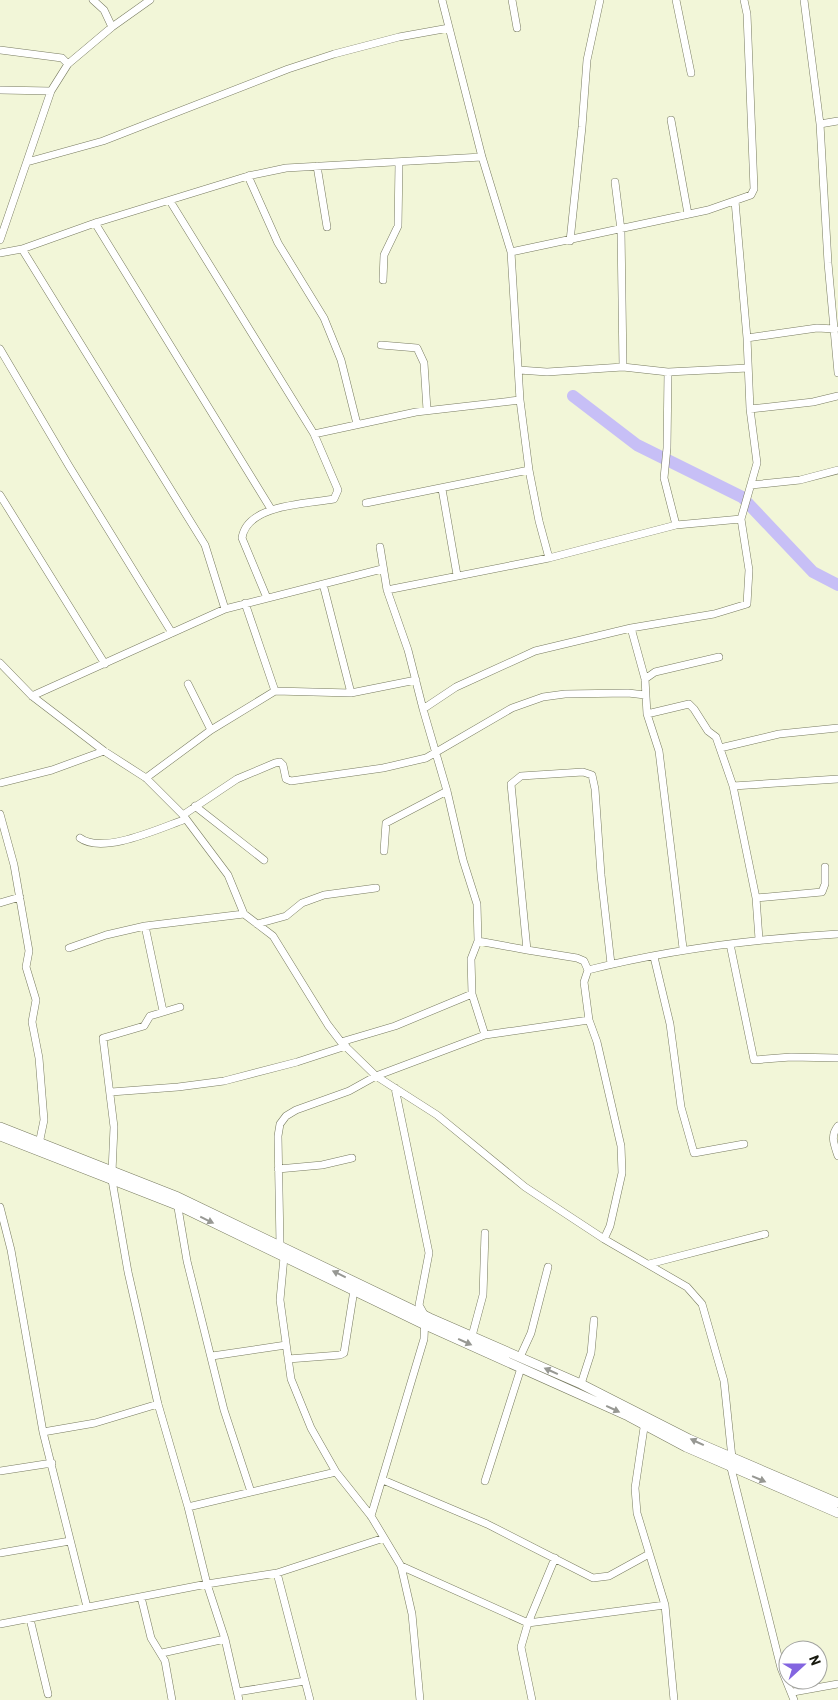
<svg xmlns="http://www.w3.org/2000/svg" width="838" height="1700" font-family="Barlow,sans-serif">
<rect width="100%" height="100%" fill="#f2f6d8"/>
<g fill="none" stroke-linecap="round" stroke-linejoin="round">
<path stroke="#c7bff6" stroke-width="12" d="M 573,396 L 637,445 L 742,497 L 813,572 L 838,585"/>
<defs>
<path id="minor" d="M 93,0 L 104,10 L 112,27
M 442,0 L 482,157 L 511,252 L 520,400 L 529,470 L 539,521 L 549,558
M 512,0 L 517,28
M 676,0 L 691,73
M 804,0 L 820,124 L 828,263 L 838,373
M 0,50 L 62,58 L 68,64
M 0,90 L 51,91
M 671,120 L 688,214
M 820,124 L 838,121
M 27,162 L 103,141 L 288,69 L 334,54 L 399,37 L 449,28
M 317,166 L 327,227
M 248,176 L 278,243 L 324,318 L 341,360 L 357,424
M 615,182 L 621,230 L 623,367
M 170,201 L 314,434 L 338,490 L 334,499 C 307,504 247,504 242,538 L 267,598
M 95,223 L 271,509
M 0,240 L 51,91 L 68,64 L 112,27 L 150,0
M 570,241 L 582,127 L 587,60 L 600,0
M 22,249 L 205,545 L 225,609
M 511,252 L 708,210 L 751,195 L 754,189 L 747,14 L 744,0
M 0,253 L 22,249 L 95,223 L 248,176 L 286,168 L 482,157
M 383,280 L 384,255 L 398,226 L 399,163
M 747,338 L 817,328 L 835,329
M 381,345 L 417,348 L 424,363 L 427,410
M 0,349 L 69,466 L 172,633
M 519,370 L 547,372 L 623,367 L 668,372 L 748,368
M 668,372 L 667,448 L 664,478 L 676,525
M 750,409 L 813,402 L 838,396
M 314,434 L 416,412 L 520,400
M 751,485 L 800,480 L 838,470
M 442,489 L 457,575
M 0,495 L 105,664
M 366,503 L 529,470
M 380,547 L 387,590 L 408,650 L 423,709
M 323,584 L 351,693 L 416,680
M 387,590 L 549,558 L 676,525 L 741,519
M 245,603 L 275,691
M 631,628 L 645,679 L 647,714 L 659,751 L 683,948
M 0,663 L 32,696 L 104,751 L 146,778 L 183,815 L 228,875 L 244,914 L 273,936 L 328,1025 L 341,1042 L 376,1076 L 437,1115 L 525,1187 L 604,1239 L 687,1287 L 702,1304 L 724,1381 L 732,1458
M 645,679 L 655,672 L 719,657
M 188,684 L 211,730
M 32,696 L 225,609 L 382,569
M 647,714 L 689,704 L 694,709 L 708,731 L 716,737 L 733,786 L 756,898 L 759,939
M 720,748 L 779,734 L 838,728
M 146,778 L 211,730 L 275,691 L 351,693
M 0,783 L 52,770 L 104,751
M 733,786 L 838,779
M 195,806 L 264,860
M 0,814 L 14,865 L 29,951 L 26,967 L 36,1000 L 32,1022 L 39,1058 L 44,1120 L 39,1144
M 183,815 L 237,779 L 275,763 L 280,762 L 283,765 L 286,779 L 291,781 L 383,768 L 426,758 L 512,708 L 543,697 L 565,694 L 628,693 L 645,695
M 80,838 C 103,855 160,828 186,819
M 384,851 L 386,823 L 447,791
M 756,898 L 822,892 L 825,884 L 825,867
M 0,903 L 20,897
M 257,924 L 286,916 L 302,903 L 324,895 L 376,888
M 145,926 L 163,1011
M 478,941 L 527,950 L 511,784 L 521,776 L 583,772 L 592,775 L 595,789 L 601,875 L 611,964
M 730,944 L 754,1060 L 791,1057 L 838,1058
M 69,948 L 106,935 L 145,926 L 244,914
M 527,950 L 577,958 L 584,961 L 588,970
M 654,957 L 670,1024 L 681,1107 L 694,1153 L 744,1144
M 485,1035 L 472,994 L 471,959 L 478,941 L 477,904 L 463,860 L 447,791 L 423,709 L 456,687 L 535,651 L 631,628 L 714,614 L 747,604 L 749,570 L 741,519 L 757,463 L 750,409 L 747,338 L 735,201
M 341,1042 L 395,1026 L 472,994
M 111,1092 L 178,1087 L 224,1081 L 297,1062 L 346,1046
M 838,1126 C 830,1136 834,1144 838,1156
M 278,1169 L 322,1165 L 352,1158
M 112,1172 L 114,1127 L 103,1038 L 144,1026 L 150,1016 L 180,1007
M 112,1180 L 128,1272 L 158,1404 L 188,1507 L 207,1584 L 225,1639 L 239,1700
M 177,1202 L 187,1261 L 224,1410 L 251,1492
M 0,1207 L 11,1250 L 43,1432 L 87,1607
M 604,1239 L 610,1226 L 622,1173 L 621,1146 L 597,1042 L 589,1020 L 584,982 L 588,970 C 670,949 754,939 838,934
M 280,1245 L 278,1136 L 280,1124 L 286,1116 L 296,1110 L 349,1091 L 376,1076 L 485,1035 L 589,1020
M 284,1257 L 280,1300 L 291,1379 L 311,1428 L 336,1472 L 371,1516 L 401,1566 L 412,1614 L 420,1700
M 649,1264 L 765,1234
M 472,1336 L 483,1295 L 485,1233
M 212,1356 L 286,1345
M 520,1357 L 531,1333 L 548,1267
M 288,1359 L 340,1355 L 344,1353 L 354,1290
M 581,1384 L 591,1353 L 594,1320
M 645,1421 L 635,1488 L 637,1513 L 665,1605 L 674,1700
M 43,1432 L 95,1423 L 158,1404
M 731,1468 L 781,1668 L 794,1700
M 0,1471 L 52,1463
M 383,1480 L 487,1524 L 593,1578 L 609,1576 L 649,1554
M 485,1481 L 521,1368
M 188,1507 L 336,1472
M 371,1516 L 424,1339 L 425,1316 L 419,1305 L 429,1253 L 395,1088
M 0,1553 L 70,1541
M 401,1566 L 528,1623 L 665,1605
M 277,1573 L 310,1700
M 141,1597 L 151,1638 L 165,1661 L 172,1700
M 30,1619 L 48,1694
M 0,1624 L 207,1584 L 277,1573 L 384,1538
M 162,1653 L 225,1639
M 237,1692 L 305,1681
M 793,1692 L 838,1684
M 532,1700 L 521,1647 L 528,1623 L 555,1558"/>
<path id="major" d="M 0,1127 L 178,1197 L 430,1318 L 581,1384 L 689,1439 L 838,1503
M 0,1136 L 177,1205 L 423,1324 L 628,1416 L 686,1447 L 838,1513"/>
</defs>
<use href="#minor" stroke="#787b60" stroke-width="8"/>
<use href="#major" stroke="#787b60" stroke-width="10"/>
<use href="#minor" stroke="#fff" stroke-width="7"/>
<use href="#major" stroke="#fff" stroke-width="9"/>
</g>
<defs><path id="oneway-solid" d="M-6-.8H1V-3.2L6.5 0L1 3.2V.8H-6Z" transform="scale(1.25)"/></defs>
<g fill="#979893">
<use href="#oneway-solid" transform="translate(207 1220) rotate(26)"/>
<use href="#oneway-solid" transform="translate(339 1274) rotate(-154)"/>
<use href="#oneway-solid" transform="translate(465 1342) rotate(24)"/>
<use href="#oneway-solid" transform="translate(551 1371) rotate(-156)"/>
<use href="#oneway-solid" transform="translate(613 1409) rotate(25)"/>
<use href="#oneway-solid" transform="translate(697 1442) rotate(-155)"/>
<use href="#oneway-solid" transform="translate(759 1479) rotate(23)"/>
</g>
<g transform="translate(803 1665) rotate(69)"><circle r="24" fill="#ffffff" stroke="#a2a39f"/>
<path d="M0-4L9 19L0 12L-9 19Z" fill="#8365e0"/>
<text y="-8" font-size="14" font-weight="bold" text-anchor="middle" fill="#17190e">N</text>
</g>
</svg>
